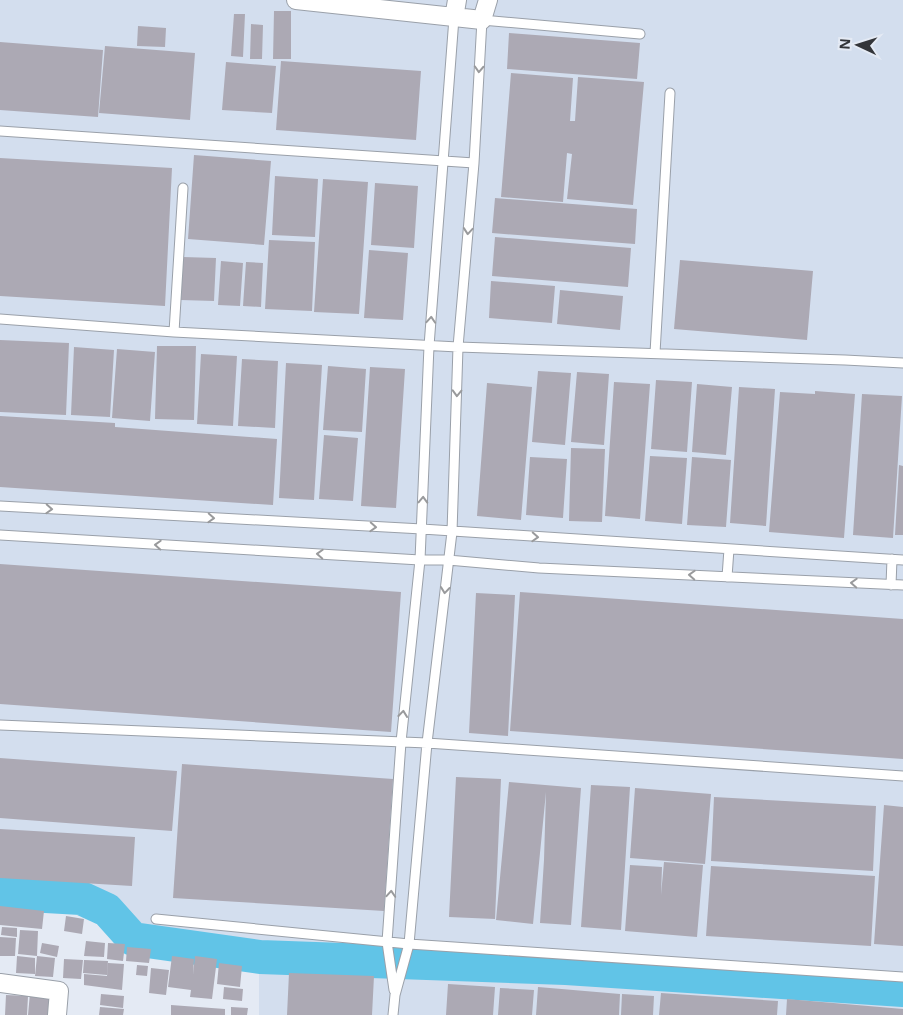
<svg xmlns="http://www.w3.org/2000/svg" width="903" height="1015" font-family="'Noto Sans',sans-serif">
<rect width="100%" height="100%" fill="#e4eaf4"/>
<path fill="#d3deee" d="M 0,0 L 903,0 L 903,1015 L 259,1015 L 259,961 L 131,945 L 93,895 L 0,883 Z"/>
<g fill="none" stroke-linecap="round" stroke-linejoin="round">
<path stroke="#61c4e7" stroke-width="34" d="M 0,893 L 46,896 L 81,898 L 107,910 L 133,939 L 260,957 L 566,968 L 903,990"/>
</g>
<path fill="#aca9b4" d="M 274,11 L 291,11 L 291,59 L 273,59 Z
M 234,14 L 245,14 L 243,57 L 231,56 Z
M 251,24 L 263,25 L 262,59 L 250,59 Z
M 138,26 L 166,28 L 165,47 L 137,46 Z
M 509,33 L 640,43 L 637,79 L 507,69 Z
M 0,42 L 103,50 L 98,117 L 0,110 Z
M 105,46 L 195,53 L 190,120 L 99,113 Z
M 281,61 L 421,71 L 416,140 L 276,130 Z
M 226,62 L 276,66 L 272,113 L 222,110 Z
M 511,73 L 573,78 L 570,121 L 575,121 L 578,77 L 644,82 L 633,205 L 567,199 L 572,154 L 567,153 L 563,202 L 501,197 Z
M 194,155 L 271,161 L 264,245 L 188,239 Z
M 0,158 L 172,168 L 165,306 L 0,296 Z
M 275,176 L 318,179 L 315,237 L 272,235 Z
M 323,179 L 368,182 L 359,314 L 314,312 Z
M 375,183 L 418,186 L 414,248 L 371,245 Z
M 495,198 L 637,209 L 635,244 L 492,233 Z
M 495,237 L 631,248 L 628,287 L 492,276 Z
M 269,240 L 315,242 L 312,311 L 265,309 Z
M 369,250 L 408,253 L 403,320 L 364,318 Z
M 183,257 L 216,258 L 214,301 L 181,300 Z
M 680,260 L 813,271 L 807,340 L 674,329 Z
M 221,261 L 243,263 L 240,306 L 218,305 Z
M 246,262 L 263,263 L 261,307 L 243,306 Z
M 491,281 L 555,286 L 552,323 L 489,318 Z
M 560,290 L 623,296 L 620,330 L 557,324 Z
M 0,340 L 69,343 L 66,415 L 0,412 Z
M 157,346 L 196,346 L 194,420 L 155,419 Z
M 74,347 L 114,350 L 110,417 L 71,415 Z
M 117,349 L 155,352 L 150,421 L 112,418 Z
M 201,354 L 237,356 L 233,426 L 197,424 Z
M 242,359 L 278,361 L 275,428 L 238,426 Z
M 286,363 L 322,365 L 314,500 L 279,498 Z
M 328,366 L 366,369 L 362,432 L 323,430 Z
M 370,367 L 405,369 L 396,508 L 361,506 Z
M 538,371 L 571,373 L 565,445 L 532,442 Z
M 577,372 L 609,374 L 604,445 L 571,442 Z
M 656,380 L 692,382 L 687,452 L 651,449 Z
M 614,382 L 650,384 L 640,519 L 605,516 Z
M 487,383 L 532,387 L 521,520 L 477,516 Z
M 697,384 L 732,387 L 726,455 L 692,452 Z
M 739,387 L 775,389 L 766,526 L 730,523 Z
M 815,391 L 855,394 L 844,538 L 769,532 L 780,392 L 815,394 Z
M 862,394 L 902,396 L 893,538 L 853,535 Z
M 0,416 L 115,423 L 115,427 L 277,439 L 273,505 L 0,487 Z
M 324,435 L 358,438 L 353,501 L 319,499 Z
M 571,448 L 605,449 L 602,522 L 569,521 Z
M 650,456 L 687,458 L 682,524 L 645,521 Z
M 530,457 L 567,459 L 563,518 L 526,515 Z
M 692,457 L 731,460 L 726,527 L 687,525 Z
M 899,465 L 903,466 L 903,535 L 895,535 Z
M 0,564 L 401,592 L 391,732 L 0,704 Z
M 520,592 L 903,619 L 903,759 L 510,731 Z
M 476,593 L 515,595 L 508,736 L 469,733 Z
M 0,758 L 177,771 L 172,831 L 0,818 Z
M 182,764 L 393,779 L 384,911 L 173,898 Z
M 456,777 L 501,779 L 495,919 L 449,917 Z
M 509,782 L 581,788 L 571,925 L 540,923 L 544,860 L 546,792 L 533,924 L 496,920 Z
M 591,785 L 630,787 L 621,930 L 581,927 Z
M 635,788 L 711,794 L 705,864 L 630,858 Z
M 714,797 L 876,806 L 873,871 L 711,861 Z
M 884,805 L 903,807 L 903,946 L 874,944 Z
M 0,829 L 135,837 L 132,886 L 0,878 Z
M 664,862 L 703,865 L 697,937 L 625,931 L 630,865 L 662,867 L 661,895 Z
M 711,866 L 875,876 L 871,946 L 706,936 Z
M 0,906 L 44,911 L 42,929 L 0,925 Z
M 66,916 L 84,919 L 82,934 L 64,931 Z
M 2,927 L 17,928 L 17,937 L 1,935 Z
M 20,930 L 38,931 L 37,956 L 18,954 Z
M 0,937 L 16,938 L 15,956 L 0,956 Z
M 86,941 L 105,943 L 104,957 L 84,956 Z
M 42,943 L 59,946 L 57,957 L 40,953 Z
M 108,943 L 125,944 L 123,961 L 107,959 Z
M 127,947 L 151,949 L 149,963 L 126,961 Z
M 17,956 L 35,958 L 35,974 L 16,973 Z
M 37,956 L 55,958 L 53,977 L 35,976 Z
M 172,956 L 194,959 L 193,975 L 195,956 L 217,959 L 212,999 L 190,997 L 191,990 L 168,987 Z
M 64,959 L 83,960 L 81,979 L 63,978 Z
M 84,960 L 108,961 L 107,975 L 83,973 Z
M 108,963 L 124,964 L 122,990 L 84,985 L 84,974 L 107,976 Z
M 219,963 L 242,966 L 240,987 L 217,984 Z
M 137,965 L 148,966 L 147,976 L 136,975 Z
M 151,968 L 169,970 L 166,995 L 149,993 Z
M 289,973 L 374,976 L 372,1015 L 287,1015 Z
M 448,984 L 495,987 L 493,1015 L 446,1015 Z
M 224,987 L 243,989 L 242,1001 L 223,999 Z
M 538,987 L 620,994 L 619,1015 L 536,1015 Z
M 500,988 L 534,990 L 532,1015 L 498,1015 Z
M 30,993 L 52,995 L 51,1015 L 28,1015 Z
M 661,993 L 778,1001 L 777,1015 L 659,1015 Z
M 101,994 L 124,996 L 123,1008 L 100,1005 Z
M 622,994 L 654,996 L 653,1015 L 621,1015 Z
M 6,995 L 28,996 L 27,1015 L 5,1015 Z
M 787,999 L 903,1009 L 903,1015 L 786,1015 Z
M 171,1005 L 225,1009 L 225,1015 L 171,1015 Z
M 100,1007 L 124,1009 L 123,1015 L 99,1015 Z
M 231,1007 L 248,1008 L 247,1015 L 231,1015 Z"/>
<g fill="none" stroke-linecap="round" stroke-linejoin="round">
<defs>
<path id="lane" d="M 0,131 L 474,163
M 0,319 L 174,332 L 458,347 L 845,360 L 903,363
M 174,332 L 183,188
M 655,353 L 670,93
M 0,506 L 422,529 L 903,560
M 0,535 L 420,560 L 448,560 L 539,568 L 903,585
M 727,577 L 729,549
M 891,585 L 892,559
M 0,725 L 427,743 L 903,776
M 156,919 L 409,944 L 903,977
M 394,990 L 387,942 L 401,742 L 420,560 L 429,346 L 454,18
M 393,1015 L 395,995 L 409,944 L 427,743 L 452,532 L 458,347 L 474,163 L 482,20 L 640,34"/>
<path id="street" d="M 296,0 L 482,20 L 488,0
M 454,18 L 457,0
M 0,983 L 59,991 L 57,1015"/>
</defs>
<use href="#lane" stroke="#9aa0a9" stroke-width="11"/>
<use href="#street" stroke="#9aa0a9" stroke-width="20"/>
<use href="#lane" stroke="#fff" stroke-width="9"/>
<use href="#street" stroke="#fff" stroke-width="18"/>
</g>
<defs><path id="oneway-chevron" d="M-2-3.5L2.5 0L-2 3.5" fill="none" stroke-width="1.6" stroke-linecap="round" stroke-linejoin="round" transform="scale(1.25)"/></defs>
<g stroke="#999a9c">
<use href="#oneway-chevron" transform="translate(479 69) rotate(93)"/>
<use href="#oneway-chevron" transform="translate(468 231) rotate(95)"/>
<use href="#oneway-chevron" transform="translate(431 320) rotate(-86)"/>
<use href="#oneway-chevron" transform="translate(457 393) rotate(92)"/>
<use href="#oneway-chevron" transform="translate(423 500) rotate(-88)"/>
<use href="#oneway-chevron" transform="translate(49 509) rotate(3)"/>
<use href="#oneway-chevron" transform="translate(211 518) rotate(3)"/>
<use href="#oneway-chevron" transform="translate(373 527) rotate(3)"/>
<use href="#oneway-chevron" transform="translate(535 537) rotate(3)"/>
<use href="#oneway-chevron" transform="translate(158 545) rotate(-177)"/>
<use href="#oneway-chevron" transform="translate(320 554) rotate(-177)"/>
<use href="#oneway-chevron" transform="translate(692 575) rotate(-177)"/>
<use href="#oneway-chevron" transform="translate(854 583) rotate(-177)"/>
<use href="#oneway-chevron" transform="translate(445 590) rotate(96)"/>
<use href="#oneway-chevron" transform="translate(403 714) rotate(-84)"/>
<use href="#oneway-chevron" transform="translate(391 894) rotate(-86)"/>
</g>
<g transform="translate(858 45) rotate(274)" stroke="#e4eaf4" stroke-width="4" paint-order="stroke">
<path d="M0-4L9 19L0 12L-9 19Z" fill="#333539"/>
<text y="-8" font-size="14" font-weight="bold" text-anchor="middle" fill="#333539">N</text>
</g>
</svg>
